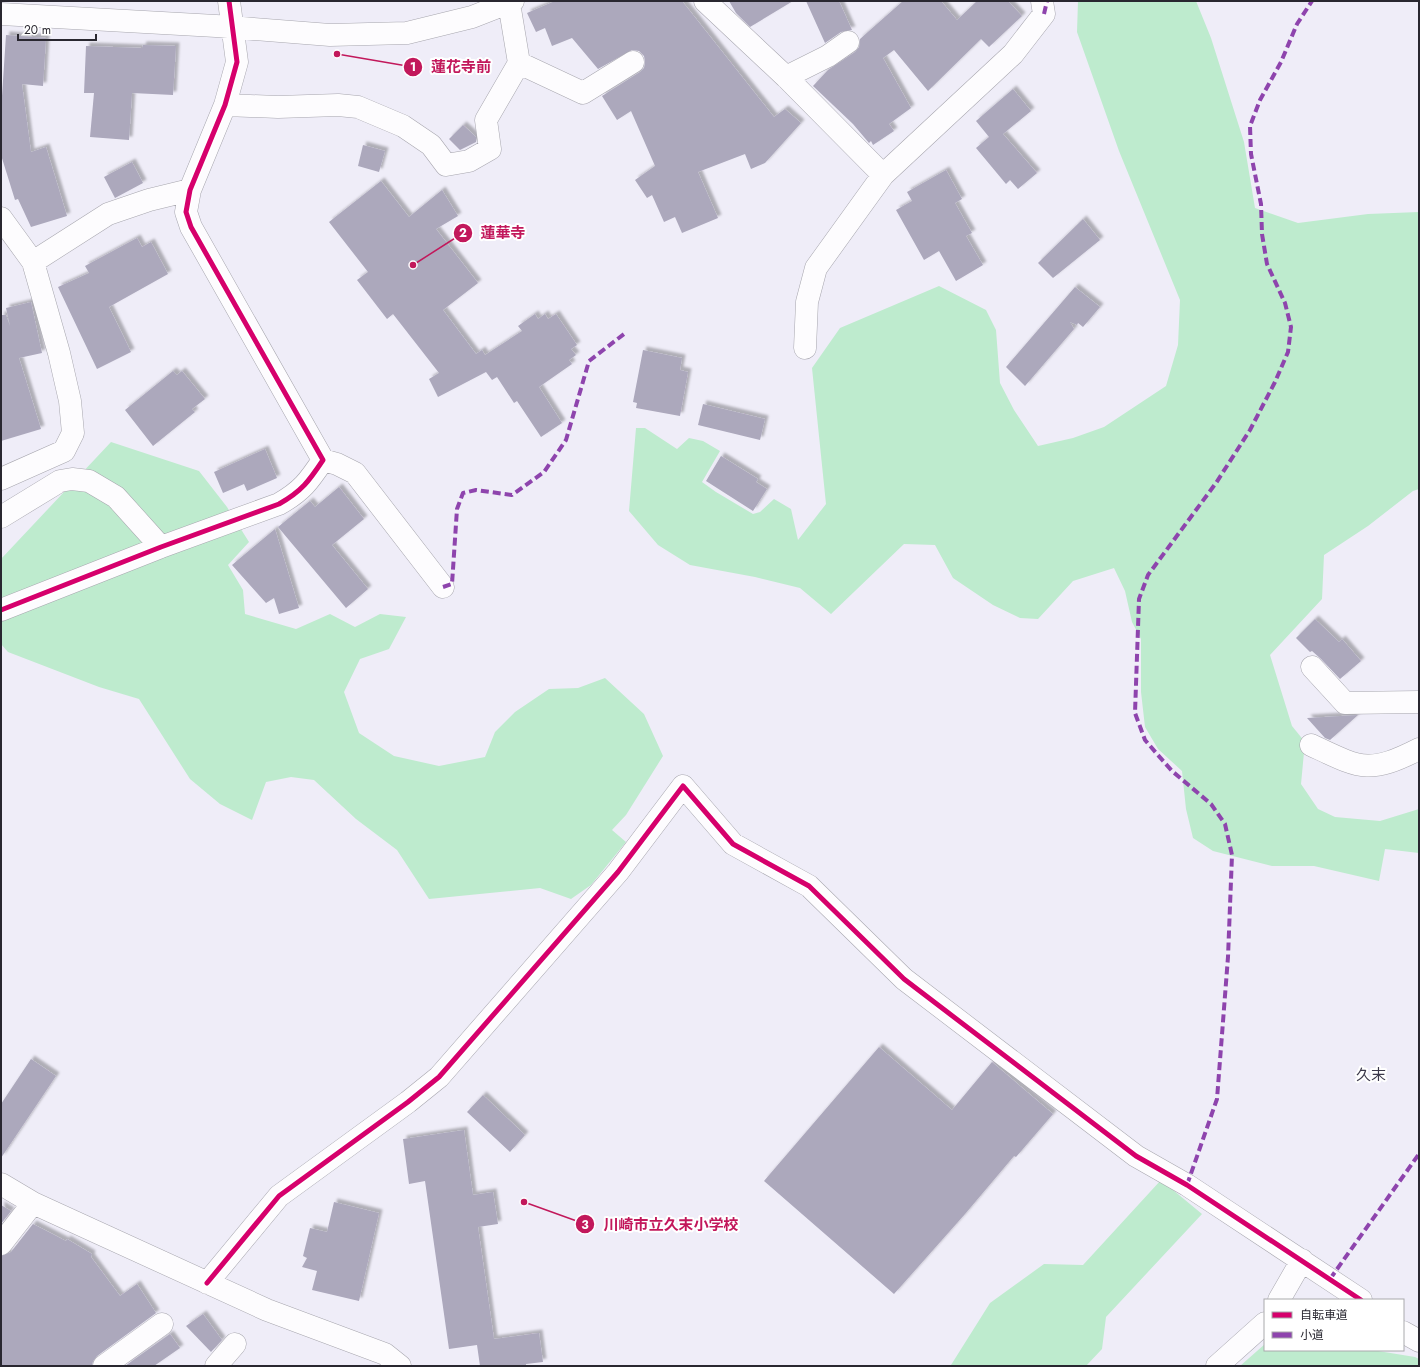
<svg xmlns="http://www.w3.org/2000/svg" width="1420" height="1367" font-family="Jost,'Noto Sans JP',sans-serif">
<defs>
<filter id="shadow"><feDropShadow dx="3.5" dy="-3.5" stdDeviation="1" flood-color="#0004"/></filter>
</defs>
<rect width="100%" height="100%" fill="#efedf8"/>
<path fill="#beebce" d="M 1078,1 L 1196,1 L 1211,38 L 1244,142 L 1255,208 L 1298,223 L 1368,214 L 1419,212 L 1419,489 L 1413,491 L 1368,526 L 1324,555 L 1322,599 L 1270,655 L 1292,726 L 1305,742 L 1301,784 L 1318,809 L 1335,817 L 1380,821 L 1419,809 L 1419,853 L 1385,849 L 1379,881 L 1314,866 L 1272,866 L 1213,851 L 1193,838 L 1186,809 L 1182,771 L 1158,749 L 1145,727 L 1141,692 L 1141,639 L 1132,622 L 1125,591 L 1114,568 L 1073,581 L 1038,619 L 1020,618 L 993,605 L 953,578 L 935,545 L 904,544 L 831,614 L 800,588 L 755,577 L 690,565 L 658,545 L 629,511 L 636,428 L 645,428 L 677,449 L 689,438 L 703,441 L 720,451 L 702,482 L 716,492 L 753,514 L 760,512 L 774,499 L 791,509 L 798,540 L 826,504 L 812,368 L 840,328 L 939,286 L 986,310 L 996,330 L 1000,383 L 1014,410 L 1038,446 L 1073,438 L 1104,427 L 1166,386 L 1178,345 L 1180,300 L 1119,151 L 1077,32 Z
M 111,442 L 199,471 L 227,507 L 249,542 L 228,565 L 243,590 L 245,614 L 296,629 L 330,614 L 355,627 L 380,614 L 406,617 L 389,649 L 360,659 L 344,692 L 359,733 L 394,756 L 439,766 L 485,757 L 495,732 L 515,712 L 549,689 L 578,688 L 605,678 L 644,714 L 663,756 L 626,815 L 612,830 L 626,842 L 591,885 L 571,899 L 540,888 L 429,899 L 397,850 L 356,819 L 314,780 L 291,777 L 266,782 L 252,820 L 220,804 L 190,779 L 139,699 L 99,687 L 8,652 L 1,644 L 1,559 Z
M 1161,1180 L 1202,1214 L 1106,1317 L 1102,1349 L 1086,1366 L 951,1365 L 990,1303 L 1044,1264 L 1083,1265 Z
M 1265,1344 L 1265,1350 L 1372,1350 L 1415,1357 L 1419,1359 L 1419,1366 L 1240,1366 Z"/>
<path fill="#aca8bc" filter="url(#shadow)" d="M 555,1 L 682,1 L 774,117 L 785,109 L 801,123 L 765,163 L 751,169 L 745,154 L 698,172 L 718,218 L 682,233 L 675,217 L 664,222 L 652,195 L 647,198 L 635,180 L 655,166 L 631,111 L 617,120 L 602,96 L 640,72 L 644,68 L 645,62 L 644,56 L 639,51 L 632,50 L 598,69 L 572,38 L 552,46 L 545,28 L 536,32 L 527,13 Z
M 729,1 L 793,1 L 750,27 L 736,13 Z
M 806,1 L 839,1 L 852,30 L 841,32 L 825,43 Z
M 903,1 L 941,1 L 957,20 L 977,1 L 1008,1 L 1022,16 L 989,47 L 981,39 L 928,91 L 894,50 L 883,58 L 911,108 L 889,124 L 894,131 L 873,145 L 871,141 L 869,143 L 853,124 L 813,86 L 828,70 L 855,52 L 859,47 L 860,39 Z
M 6,35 L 46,38 L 43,86 L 22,84 L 31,152 L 46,147 L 67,216 L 31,227 L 18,199 L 15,200 L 1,155 L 1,111 Z
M 143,45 L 176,46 L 173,95 L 132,93 L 129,140 L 90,137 L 94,93 L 84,93 L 86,46 L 142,48 Z
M 1013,89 L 1031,111 L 1003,134 L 1037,173 L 1018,189 L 1010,180 L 1006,184 L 976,148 L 989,137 L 976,121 Z
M 463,125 L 476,137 L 476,142 L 460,150 L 449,139 Z
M 363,145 L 385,151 L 379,172 L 358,166 Z
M 132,162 L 143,183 L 115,198 L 104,177 Z
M 946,170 L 962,199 L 955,203 L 972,233 L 966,236 L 983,265 L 956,281 L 939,251 L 924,260 L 896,210 L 912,201 L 907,192 Z
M 381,181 L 409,217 L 442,190 L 458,216 L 436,229 L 478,283 L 443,310 L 476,354 L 482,350 L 485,355 L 522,331 L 518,326 L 535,314 L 538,319 L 545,314 L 548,319 L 556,314 L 577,345 L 571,349 L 576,355 L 569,360 L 572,364 L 539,387 L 562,423 L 541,437 L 517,401 L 514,403 L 497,377 L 492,380 L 486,372 L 438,397 L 429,379 L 439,373 L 393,314 L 387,319 L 357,280 L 368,272 L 329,222 Z
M 1083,219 L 1100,240 L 1053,278 L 1038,263 Z
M 137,238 L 142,247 L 151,242 L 168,274 L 109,307 L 131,352 L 97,369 L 58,287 L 89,273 L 85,266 Z
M 1075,287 L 1100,307 L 1083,327 L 1078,323 L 1077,325 L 1070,322 L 1074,329 L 1025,386 L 1006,367 Z
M 31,302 L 42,353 L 19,358 L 41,429 L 1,441 L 1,315 L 6,315 L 10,326 L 6,308 Z
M 643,350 L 682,358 L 680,370 L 688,372 L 680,416 L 636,408 L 637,403 L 633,402 Z
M 173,371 L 177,375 L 182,371 L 205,399 L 192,409 L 195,412 L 153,446 L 125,410 Z
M 703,404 L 765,419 L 760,440 L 698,425 Z
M 265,449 L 277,478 L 247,491 L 244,484 L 223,493 L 214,472 Z
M 721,456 L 758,479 L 756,482 L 767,489 L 753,511 L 706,481 Z
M 339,487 L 364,519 L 332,545 L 368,589 L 346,608 L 278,527 L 310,501 L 315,507 Z
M 275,529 L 299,608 L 279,614 L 274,598 L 266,603 L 232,565 Z
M 1315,619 L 1339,642 L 1342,639 L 1361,661 L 1340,679 L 1321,659 L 1312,651 L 1310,652 L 1296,638 Z
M 1358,715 L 1330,740 L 1325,738 L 1307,718 Z
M 879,1047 L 952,1110 L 992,1062 L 1053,1114 L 1016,1157 L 1014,1156 L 965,1214 L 894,1294 L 764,1181 Z
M 31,1059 L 56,1076 L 1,1158 L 1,1104 Z
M 483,1095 L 525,1135 L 510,1152 L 467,1112 Z
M 464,1130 L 473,1195 L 493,1192 L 498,1224 L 478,1227 L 494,1339 L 539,1333 L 543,1362 L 526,1364 L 526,1366 L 480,1366 L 477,1345 L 449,1349 L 425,1181 L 409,1184 L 403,1139 Z
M 334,1202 L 379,1213 L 359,1301 L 312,1290 L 317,1271 L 302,1267 L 307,1258 L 303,1256 L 310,1228 L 327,1232 Z
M 1,1205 L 11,1211 L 1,1224 Z
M 33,1224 L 66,1241 L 67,1239 L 92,1254 L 91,1257 L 120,1296 L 137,1284 L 156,1313 L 97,1356 L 93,1361 L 92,1366 L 1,1366 L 1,1256 L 11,1252 Z
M 203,1314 L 222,1340 L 211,1352 L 186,1326 Z
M 170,1334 L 180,1348 L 154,1366 L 125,1366 Z"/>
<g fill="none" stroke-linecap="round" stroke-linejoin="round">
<defs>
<path id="minor" d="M 705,1 L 786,77 L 883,175
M 1,14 L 216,26 L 330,35 L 407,33 L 472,17 L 513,1
M 519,63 L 583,93 L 633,62
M 786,77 L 828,56 L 848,42
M 225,105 L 278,107 L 338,105 L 358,107 L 403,126 L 431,145 L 446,165 L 469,161 L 490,149 L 486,120 L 519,63 L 509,3
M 1,218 L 33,262
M 805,348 L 807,302 L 816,268 L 883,175 L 1013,54 L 1044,14 L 1042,1
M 323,460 L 337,464 L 355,473 L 443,587
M 1,479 L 64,451 L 73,433 L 70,401 L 59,353 L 33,262 L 108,214 L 149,200 L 190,190
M 1,517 L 60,481 L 72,479 L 89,481 L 116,497 L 161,547
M 1,610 L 161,547 L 279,504 C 302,491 309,481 323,460 L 191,227 L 186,212 L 190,190 L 225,105 L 237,62 L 229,1
M 1312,667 L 1345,703 L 1419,702
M 1311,745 C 1360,768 1368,775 1419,749
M 1,1184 L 33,1203 L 267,1310 L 385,1354 L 400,1366
M 1,1244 L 33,1203
M 207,1283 L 279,1196 L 408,1102 L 439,1077 L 618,872 L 683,786 L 733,844 L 809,886 L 904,979 L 1136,1156 L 1187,1185 L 1361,1300
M 1279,1300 L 1302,1260
M 1403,1332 L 1419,1341
M 104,1366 L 162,1324
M 216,1366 L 235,1344
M 1217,1366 L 1265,1323"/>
</defs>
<use href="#minor" stroke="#a7a6ae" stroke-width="23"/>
<use href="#minor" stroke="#fdfcfe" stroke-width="22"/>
<path stroke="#8e44ad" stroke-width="4" stroke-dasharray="8 4" stroke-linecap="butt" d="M 1044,14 L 1047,1
M 443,587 L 452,584 L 457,509 L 463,493 L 476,490 L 512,495 L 544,472 L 566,440 L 589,361 L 624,334
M 1187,1185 L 1217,1099 L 1228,957 L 1232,855 L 1225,824 L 1211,804 L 1172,771 L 1157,754 L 1145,740 L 1135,713 L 1139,599 L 1148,575 L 1216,483 L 1250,430 L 1275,382 L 1288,352 L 1291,327 L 1285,303 L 1267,264 L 1262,234 L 1261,204 L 1251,154 L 1250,126 L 1260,100 L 1281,62 L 1297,24 L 1312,1
M 1330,1279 L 1419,1154"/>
<defs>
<path id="cycleway" d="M 1,610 L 161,547 L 279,504 C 302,491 309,481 323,460 L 191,227 L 186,212 L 190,190 L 225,105 L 237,62 L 229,1
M 207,1283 L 279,1196 L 408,1102 L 439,1077 L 618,872 L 683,786 L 733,844 L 809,886 L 904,979 L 1136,1156 L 1187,1185 L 1361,1300"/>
</defs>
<use href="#cycleway" stroke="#fff" stroke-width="8"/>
<use href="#cycleway" stroke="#d6006c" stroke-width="5"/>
</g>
<g text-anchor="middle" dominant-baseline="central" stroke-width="4" stroke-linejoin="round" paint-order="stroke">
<g font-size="15" fill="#3b384a" stroke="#fff">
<text x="1371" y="1075">久末</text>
</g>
</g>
<path fill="none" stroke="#c2185b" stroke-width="1.5" d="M337 54L413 67M413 265L463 233M524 1202L585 1224"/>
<g fill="#c2185b" stroke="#fff" stroke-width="1.5">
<circle cx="337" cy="54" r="4"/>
<circle cx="413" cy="265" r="4"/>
<circle cx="524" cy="1202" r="4"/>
<circle cx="413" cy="67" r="10"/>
<circle cx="463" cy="233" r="10"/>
<circle cx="585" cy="1224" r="10"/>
</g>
<g font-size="12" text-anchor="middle" font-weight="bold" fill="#fff">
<text x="413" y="71">1</text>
<text x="463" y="237">2</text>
<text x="585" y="1229">3</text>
</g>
<g font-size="15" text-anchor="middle" font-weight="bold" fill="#c2185b" stroke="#fff" stroke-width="4" stroke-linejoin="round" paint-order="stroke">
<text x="461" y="72">蓮花寺前</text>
<text x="503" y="238">蓮華寺</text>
<text x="671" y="1230">川崎市立久末小学校</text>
</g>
<rect width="1420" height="1367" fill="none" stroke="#292730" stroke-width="4"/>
<rect x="1264" y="1299" width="140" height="52" fill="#ffffff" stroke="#a9a9ac"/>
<rect x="1272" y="1312" width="20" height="6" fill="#d6006c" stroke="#a9a9ac"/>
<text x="1300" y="1319" font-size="12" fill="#292730">自転車道</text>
<rect x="1272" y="1332" width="20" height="6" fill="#8e44ad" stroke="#a9a9ac"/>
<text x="1300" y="1339" font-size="12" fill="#292730">小道</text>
<path d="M18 34v6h78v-6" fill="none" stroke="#292730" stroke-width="2"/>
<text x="24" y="34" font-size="12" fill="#292730" stroke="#ffffff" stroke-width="3" paint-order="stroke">20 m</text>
</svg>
